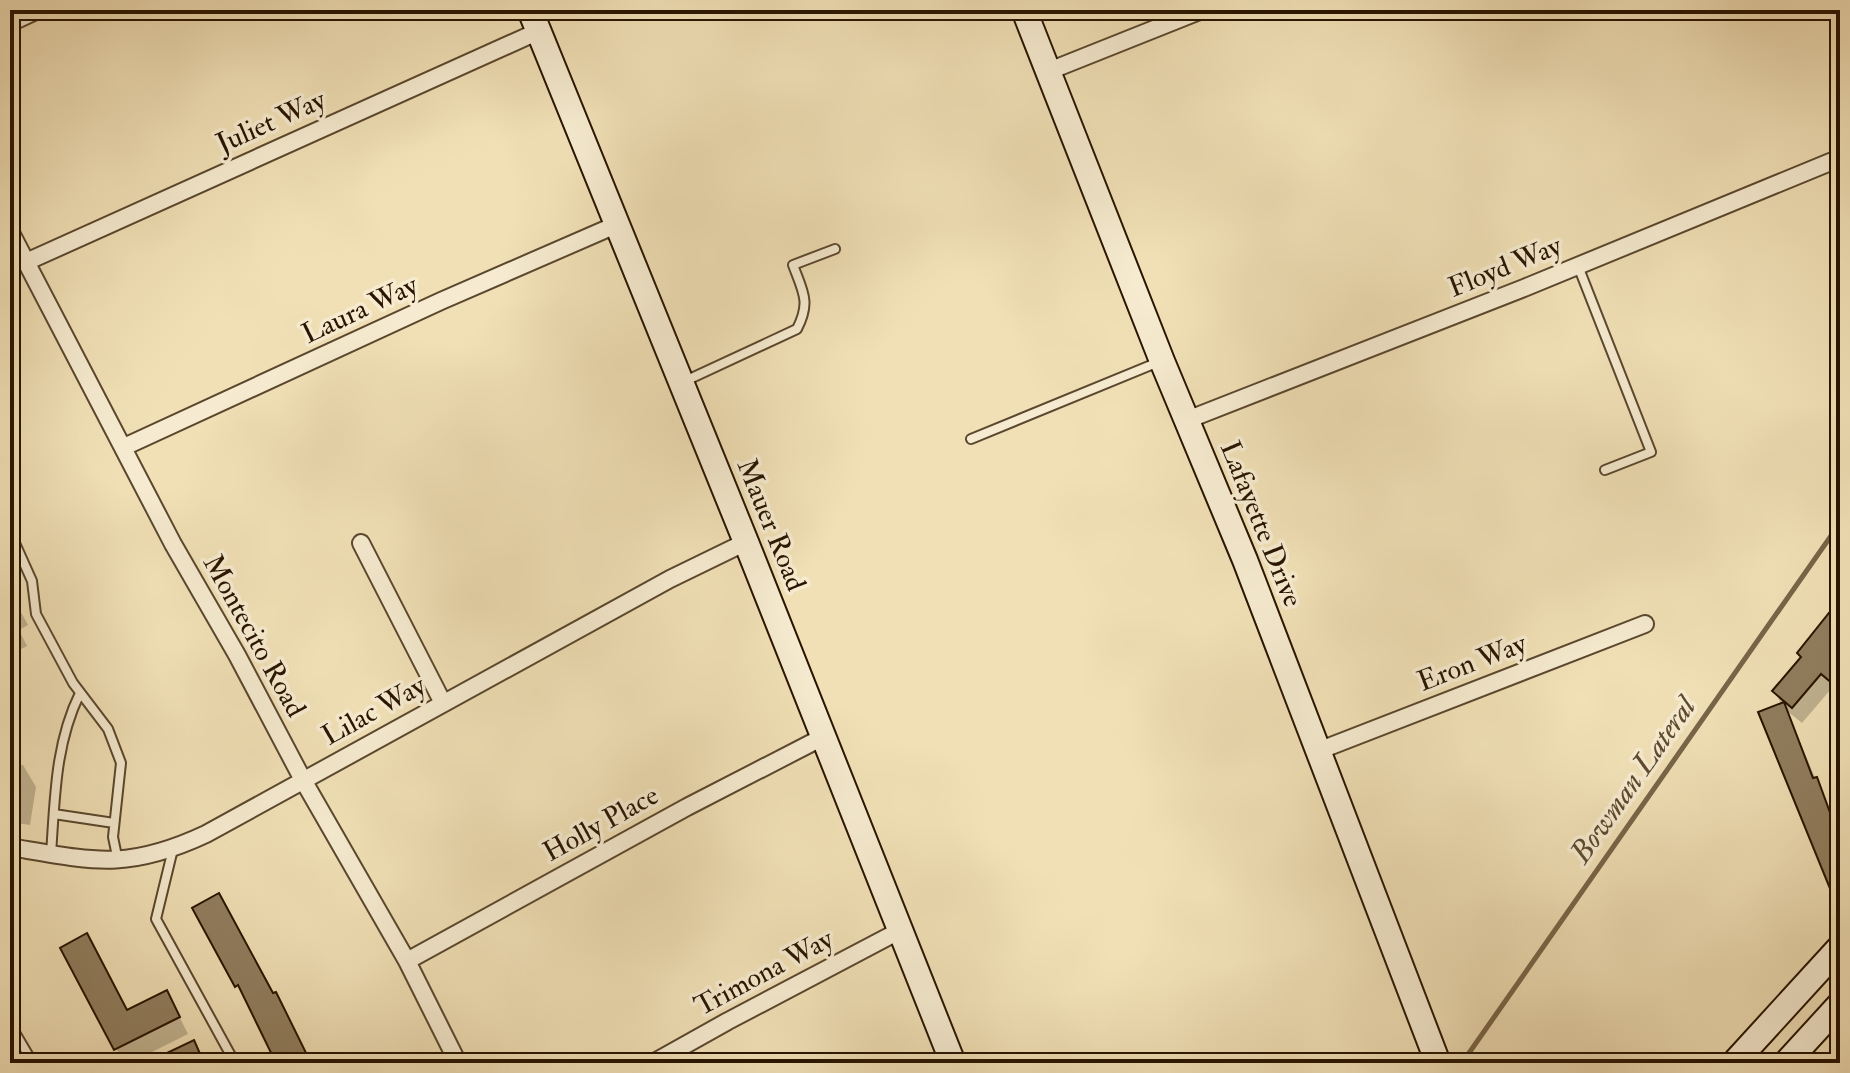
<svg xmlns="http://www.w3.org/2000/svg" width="1850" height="1073" font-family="'IM FELL Double Pica',serif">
<rect width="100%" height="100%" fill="#f1e0b6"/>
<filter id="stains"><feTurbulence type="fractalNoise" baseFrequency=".0025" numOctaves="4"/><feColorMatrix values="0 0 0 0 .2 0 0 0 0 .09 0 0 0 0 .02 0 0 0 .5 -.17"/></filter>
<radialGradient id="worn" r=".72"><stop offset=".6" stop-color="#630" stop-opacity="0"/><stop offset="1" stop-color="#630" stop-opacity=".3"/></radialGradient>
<path fill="#0003" d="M 10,592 L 28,625 L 19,630 L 27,646 L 11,654 Z
M 1840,609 L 1840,696 L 1831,689 L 1802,723 L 1787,711 L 1840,837 L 1840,904 L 1782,705 L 1774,691 Z
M 10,763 L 23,765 L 36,787 L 30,825 L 10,822 Z
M 63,948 L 127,1012 L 175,1008 L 188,1034 L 130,1063 L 124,1063 Z"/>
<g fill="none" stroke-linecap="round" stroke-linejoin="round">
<path stroke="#786548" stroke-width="5" d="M 1462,1063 L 1840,523"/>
</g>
<path fill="#917e5f" stroke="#281400" stroke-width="2" d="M 1840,599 L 1840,690 L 1821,674 L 1792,708 L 1772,691 L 1801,657 L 1797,653 Z
M 1784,702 L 1813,778 L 1817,777 L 1840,840 L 1840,913 L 1758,712 Z
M 219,893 L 273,993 L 276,992 L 311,1063 L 276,1063 L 238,985 L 235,987 L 192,908 Z
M 87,933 L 127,1010 L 167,990 L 180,1017 L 114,1050 L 60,948 Z
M 194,1040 L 204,1063 L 146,1063 Z"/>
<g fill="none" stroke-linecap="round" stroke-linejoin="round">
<defs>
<path id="lane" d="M 1578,266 L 1651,452 L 1605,470
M 683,382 L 797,329 C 811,302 803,292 793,265 L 835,249
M 971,439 L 1161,361
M 10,532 L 32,581 L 36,614 L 73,683 L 108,729 L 121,763 L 113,837 L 118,861
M 54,814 L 114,823
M 173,849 L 156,919 L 235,1063
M 51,854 C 55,798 55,744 80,693
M 10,1024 L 33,1063
M 1826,1026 L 1840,1033"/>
<path id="street" d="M 10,23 L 38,10
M 1049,71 L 1202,10
M 10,231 L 173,544 L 237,655 L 303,780 L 407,961 L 458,1063
M 26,262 L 539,31
M 1187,420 L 1524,288 L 1840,158
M 124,447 L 441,301 L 618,224
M 361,543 L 443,703
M 1318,751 L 1645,624
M 10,847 C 93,861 127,871 206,834 L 670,579 L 746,542
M 407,961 L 687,807 L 823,737
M 653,1063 L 728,1021 L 899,931"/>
<path id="secondary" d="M 530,10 L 746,542 L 953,1063
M 1024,10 L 1162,361 L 1245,560 L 1438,1063
M 1734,1063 L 1840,947
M 1786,1063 L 1840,1004"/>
</defs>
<use href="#lane" stroke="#5a472e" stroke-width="12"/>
<use href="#street" stroke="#5a472e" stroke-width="20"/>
<use href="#secondary" stroke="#281400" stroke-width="28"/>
<use href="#lane" stroke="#f6ebd0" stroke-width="8"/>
<use href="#street" stroke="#f6ebd0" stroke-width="16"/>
<use href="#secondary" stroke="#f6ebd0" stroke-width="24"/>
</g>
<g text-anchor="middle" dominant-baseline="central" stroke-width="7" stroke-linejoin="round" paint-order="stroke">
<g font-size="28" fill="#281400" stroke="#f6ebd0">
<text transform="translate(271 122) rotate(-24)">Juliet Way</text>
<text transform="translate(1505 267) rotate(-22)">Floyd Way</text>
<text transform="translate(360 310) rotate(-25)">Laura Way</text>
<text transform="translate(1261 524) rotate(68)">Lafayette Drive</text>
<text transform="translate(771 525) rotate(68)">Mauer Road</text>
<text transform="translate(254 636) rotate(61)">Montecito Road</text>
<text transform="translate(1472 663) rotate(-21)">Eron Way</text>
<text transform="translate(374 711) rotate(-29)">Lilac Way</text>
<text transform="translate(601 824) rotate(-29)">Holly Place</text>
<text transform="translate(764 973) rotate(-28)">Trimona Way</text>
</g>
<g font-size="30" font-style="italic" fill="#5d4a30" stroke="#f6ebd0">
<text transform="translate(1633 780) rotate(-55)">Bowman Lateral</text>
</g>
</g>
<rect width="1850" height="1073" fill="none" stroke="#f1e0b6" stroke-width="40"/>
<rect x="12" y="12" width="1826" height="1049" fill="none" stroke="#281400" stroke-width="4"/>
<rect x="20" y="20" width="1810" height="1033" fill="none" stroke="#281400" stroke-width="2"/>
<rect width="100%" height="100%" filter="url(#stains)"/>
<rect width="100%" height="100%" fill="url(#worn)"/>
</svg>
